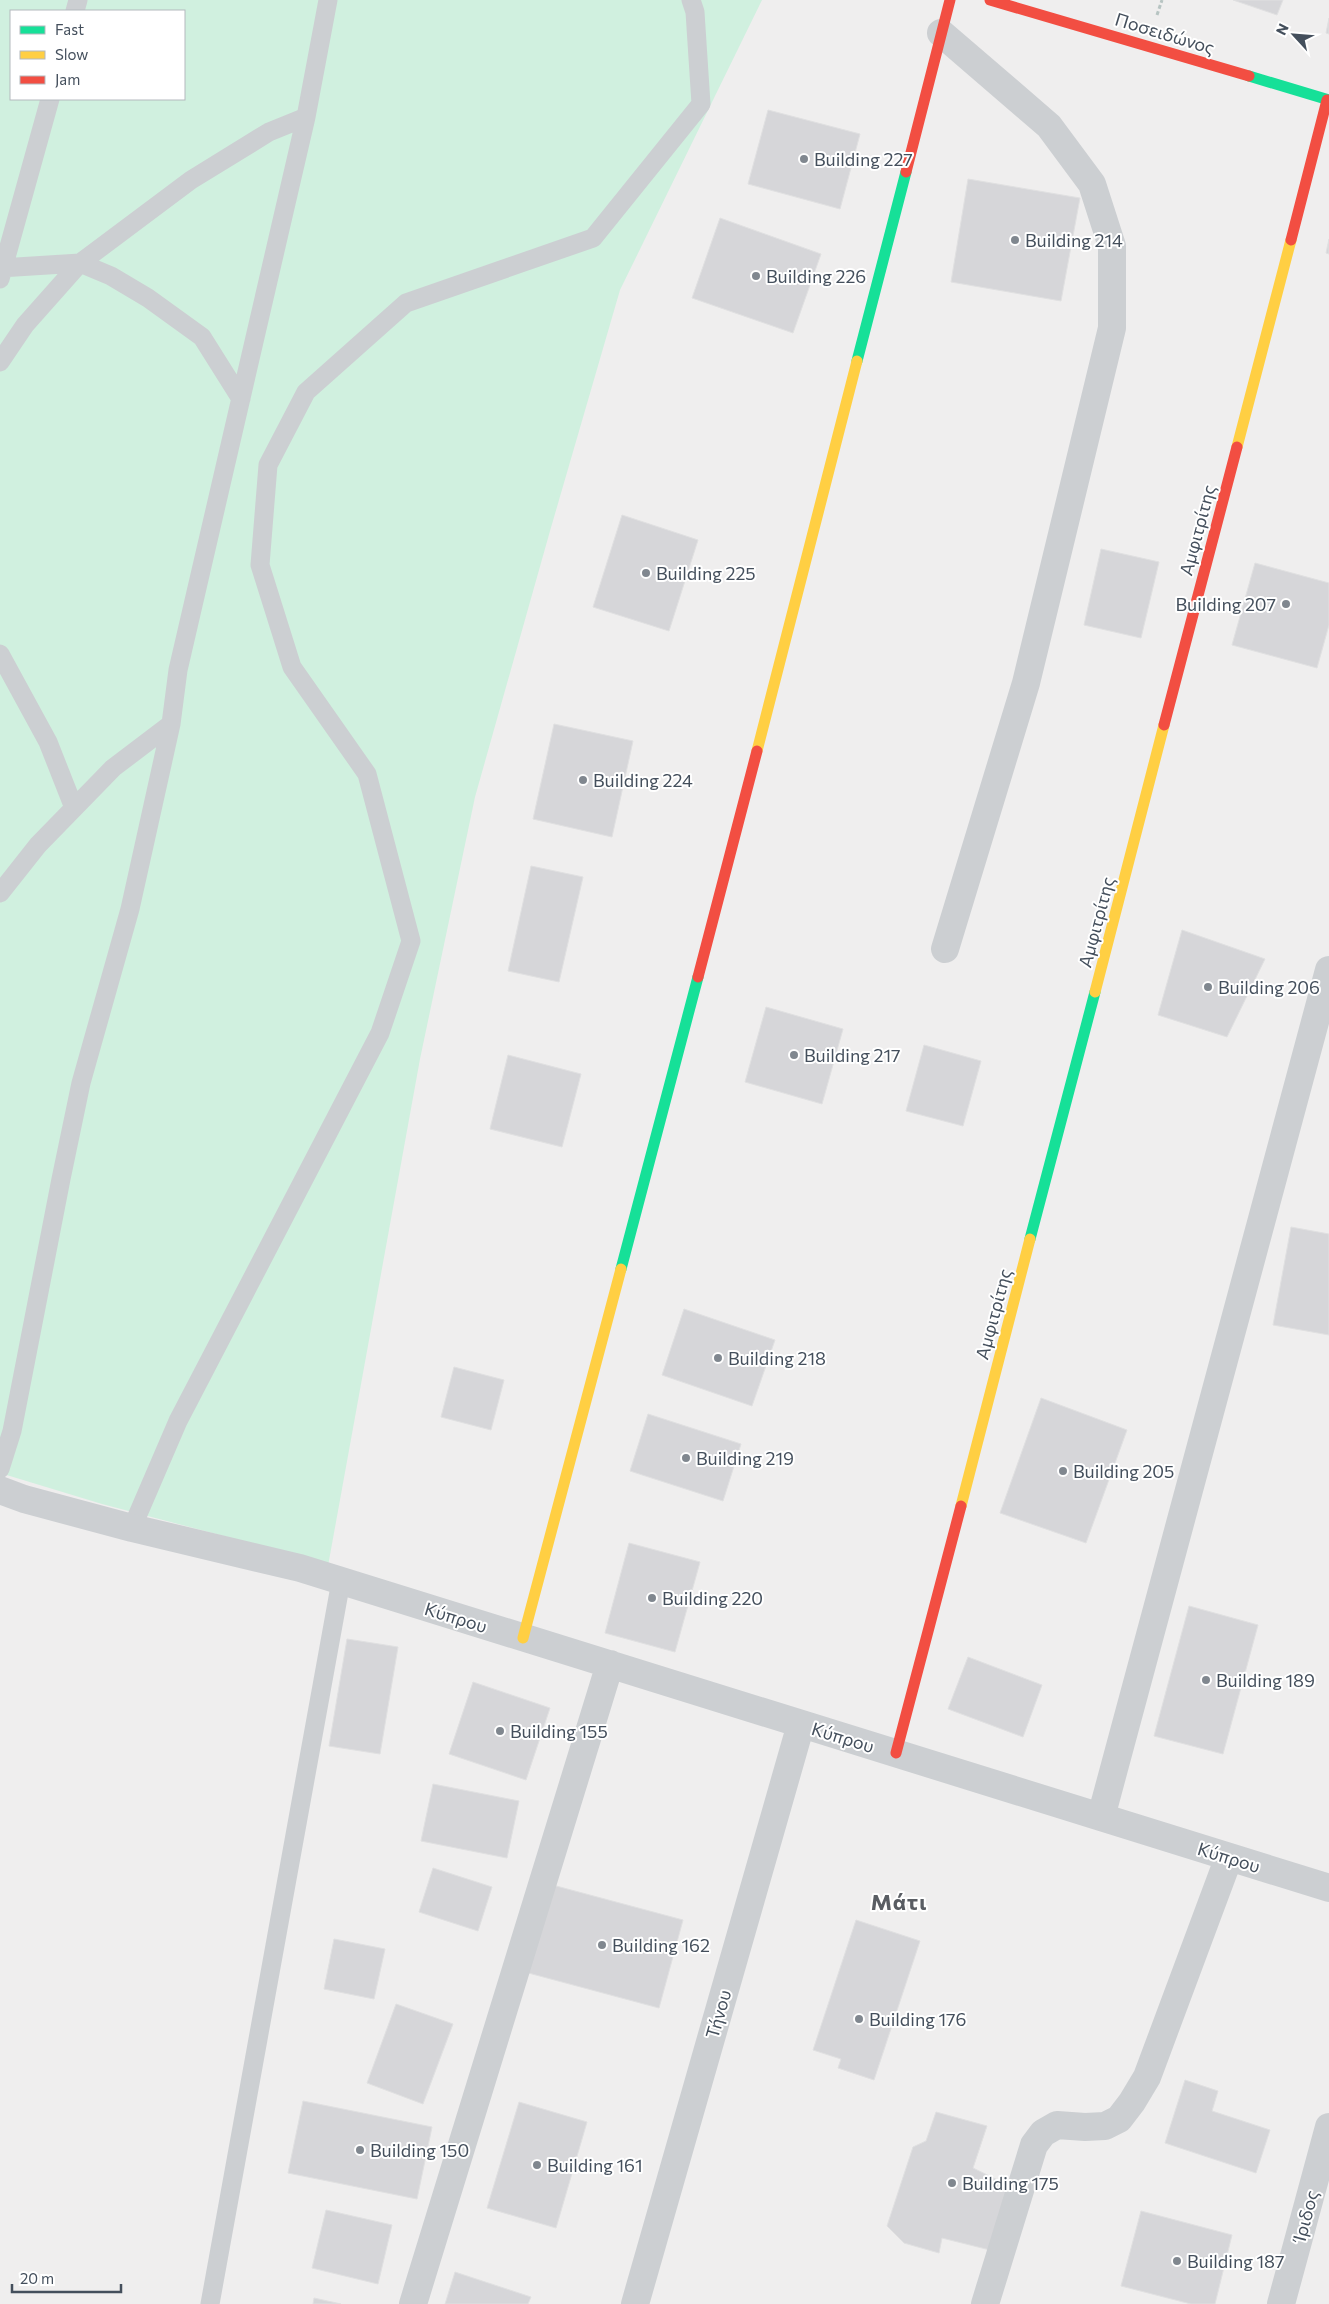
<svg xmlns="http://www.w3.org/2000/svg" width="1329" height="2304" font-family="Commissioner,sans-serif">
<rect width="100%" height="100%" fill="#efeeee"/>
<path fill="#d0f0df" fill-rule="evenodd" d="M 0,0 L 762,0 L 620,290 L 550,531 L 475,797 L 420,1059 L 326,1577 L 243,1541 L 102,1504 L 0,1473 ZM 11,11 L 184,11 L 184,99 L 11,99 Z"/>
<path fill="#d6d6d9" stroke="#e0e0e1" d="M 1233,0 L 1283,0 L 1277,15 Z
M 1329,18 L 1329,34 L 1326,33 Z
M 768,110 L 860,134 L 840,209 L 748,184 Z
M 968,179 L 1080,198 L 1061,301 L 951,282 Z
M 720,218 L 821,254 L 793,333 L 692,298 Z
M 1329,239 L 1329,254 L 1326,253 Z
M 622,515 L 698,540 L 669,631 L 593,607 Z
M 1101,549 L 1159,562 L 1141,638 L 1084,625 Z
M 1255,563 L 1329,583 L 1329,625 L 1317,668 L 1232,645 Z
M 554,724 L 633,741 L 612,837 L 533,819 Z
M 531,866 L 583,877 L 559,982 L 508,971 Z
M 1182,930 L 1265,959 L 1227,1037 L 1158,1015 Z
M 766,1007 L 843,1029 L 822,1104 L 745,1082 Z
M 924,1045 L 981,1061 L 963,1126 L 906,1111 Z
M 508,1055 L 581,1074 L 562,1147 L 490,1129 Z
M 1291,1227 L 1329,1234 L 1329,1335 L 1273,1325 Z
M 684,1309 L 775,1340 L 752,1406 L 662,1375 Z
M 454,1367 L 504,1380 L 491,1430 L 441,1417 Z
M 1041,1398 L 1127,1430 L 1086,1543 L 1000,1513 Z
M 648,1414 L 741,1444 L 723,1501 L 630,1471 Z
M 629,1543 L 700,1562 L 675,1652 L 605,1633 Z
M 1189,1606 L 1258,1625 L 1223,1754 L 1154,1736 Z
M 347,1639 L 398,1647 L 380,1754 L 329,1746 Z
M 968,1657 L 1042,1685 L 1023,1737 L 948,1709 Z
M 473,1682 L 550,1708 L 526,1780 L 449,1754 Z
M 433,1784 L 519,1801 L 507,1858 L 421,1841 Z
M 433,1868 L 492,1887 L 478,1931 L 419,1912 Z
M 545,1883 L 683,1920 L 659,2008 L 521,1971 Z
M 856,1920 L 920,1941 L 874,2080 L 838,2068 L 841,2059 L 813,2050 Z
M 334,1939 L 385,1949 L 374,1999 L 324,1989 Z
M 396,2004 L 453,2024 L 423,2104 L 367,2083 Z
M 1185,2080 L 1218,2091 L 1212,2111 L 1270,2130 L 1256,2173 L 1165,2143 Z
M 303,2101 L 432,2127 L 417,2199 L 288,2173 Z
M 519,2102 L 587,2122 L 556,2228 L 487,2208 Z
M 936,2112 L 987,2126 L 973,2168 L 1008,2185 L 990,2250 L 942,2238 L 939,2253 L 904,2243 L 887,2226 L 913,2147 L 926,2141 Z
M 326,2210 L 392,2225 L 378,2284 L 312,2268 Z
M 1141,2211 L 1232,2235 L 1215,2304 L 1191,2304 L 1121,2286 Z
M 455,2272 L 531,2297 L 528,2304 L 445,2304 Z
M 314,2298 L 341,2304 L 313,2304 Z"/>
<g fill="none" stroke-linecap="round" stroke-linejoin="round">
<path stroke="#b7c4c2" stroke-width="3" stroke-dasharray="4 2.5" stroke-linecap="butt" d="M 1157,15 L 1162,0"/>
<path stroke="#cccfd2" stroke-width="19" d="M 75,11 L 78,0
M 0,268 L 80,263 L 111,276 L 148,298 L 202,337 L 241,399
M 0,279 L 50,99
M 0,362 L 25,325 L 80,263 L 191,180 L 269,132 L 306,117
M 0,654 L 48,742 L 74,808
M 0,893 L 38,845 L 113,768 L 171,724
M 0,1469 L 12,1431 L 61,1179 L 81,1083 L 130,909 L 171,724 L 178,670 L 306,117 L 328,0
M 132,1528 L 178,1421 L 380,1033 L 411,941 L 367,774 L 292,667 L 260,565 L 268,465 L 306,392 L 406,303 L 593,238 L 701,104 L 695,12 L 691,0
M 210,2304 L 341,1581"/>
<path stroke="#cccfd2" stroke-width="28" d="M 941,33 L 1049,126 L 1092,184 L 1112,246 L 1112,328 L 1026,683 L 945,949
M 0,1490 L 24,1499 L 132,1528 L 300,1568 L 1329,1888
M 1101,1817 L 1329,970
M 413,2304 L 610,1664
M 635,2304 L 801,1724
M 985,2304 L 1034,2145 L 1043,2133 L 1057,2125 L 1085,2127 L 1105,2126 L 1119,2119 L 1132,2102 L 1147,2077 L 1229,1857
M 1281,2304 L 1329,2127"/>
<path stroke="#16e098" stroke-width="11" d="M 1249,76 L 1329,100
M 857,361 L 906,172
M 1030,1239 L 1095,992
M 621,1269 L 698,977"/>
<path stroke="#ffcf43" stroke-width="11" d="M 1237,447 L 1291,240
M 757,751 L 857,361
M 1095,992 L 1164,725
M 961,1506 L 1030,1239
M 523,1638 L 621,1269"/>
<path stroke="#f24e42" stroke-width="11" d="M 990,0 L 1249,76
M 906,172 L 950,0
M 1291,240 L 1327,100
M 1164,725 L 1237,447
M 698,977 L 757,751
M 896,1753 L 961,1506"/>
</g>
<g fill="#80878f" stroke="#fff" stroke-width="2">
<circle cx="804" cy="159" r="5"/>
<circle cx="1015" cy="240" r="5"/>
<circle cx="756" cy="276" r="5"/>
<circle cx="646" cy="573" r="5"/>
<circle cx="1286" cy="604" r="5"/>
<circle cx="583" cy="780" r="5"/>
<circle cx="1208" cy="987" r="5"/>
<circle cx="794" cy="1055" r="5"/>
<circle cx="718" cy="1358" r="5"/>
<circle cx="686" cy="1458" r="5"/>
<circle cx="1063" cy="1471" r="5"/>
<circle cx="652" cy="1598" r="5"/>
<circle cx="1206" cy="1680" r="5"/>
<circle cx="500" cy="1731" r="5"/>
<circle cx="602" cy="1945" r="5"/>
<circle cx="859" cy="2019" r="5"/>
<circle cx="360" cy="2150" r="5"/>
<circle cx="537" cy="2165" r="5"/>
<circle cx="952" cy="2183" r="5"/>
<circle cx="1177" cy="2261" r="5"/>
</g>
<g text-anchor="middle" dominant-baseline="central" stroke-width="4" stroke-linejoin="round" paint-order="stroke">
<g font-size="18" fill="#444f5c" stroke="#fff">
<text transform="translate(1165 33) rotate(17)">Ποσειδώνος</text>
<text transform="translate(1197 530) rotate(-75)">Αμφιτρίτης</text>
<text transform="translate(1096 922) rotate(-75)">Αμφιτρίτης</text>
<text transform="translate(993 1314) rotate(-75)">Αμφιτρίτης</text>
<text transform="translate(456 1617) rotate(17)">Κύπρου</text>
<text transform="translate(843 1737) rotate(17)">Κύπρου</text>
<text transform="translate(1229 1857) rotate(17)">Κύπρου</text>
<text transform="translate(718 2014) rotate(-74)">Τήνου</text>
<text transform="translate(1305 2216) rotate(-75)">Ίριδος</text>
</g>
<g font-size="18" fill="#444f5c" stroke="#fff" text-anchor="start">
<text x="814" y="159">Building 227</text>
<text x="1025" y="240">Building 214</text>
<text x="766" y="276">Building 226</text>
<text x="656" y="573">Building 225</text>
<text x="1276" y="604" text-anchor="end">Building 207</text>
<text x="593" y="780">Building 224</text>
<text x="1218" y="987">Building 206</text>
<text x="804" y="1055">Building 217</text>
<text x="728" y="1358">Building 218</text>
<text x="696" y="1458">Building 219</text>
<text x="1073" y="1471">Building 205</text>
<text x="662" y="1598">Building 220</text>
<text x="1216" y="1680">Building 189</text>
<text x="510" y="1731">Building 155</text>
<text x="612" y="1945">Building 162</text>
<text x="869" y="2019">Building 176</text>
<text x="370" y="2150">Building 150</text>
<text x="547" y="2165">Building 161</text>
<text x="962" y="2183">Building 175</text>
<text x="1187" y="2261">Building 187</text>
</g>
<g font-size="22" font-weight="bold" letter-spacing="1" fill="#595d63" stroke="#fff">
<text x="899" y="1901">Μάτι</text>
</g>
</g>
<rect x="10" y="10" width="175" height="90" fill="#ffffff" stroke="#b4b9be"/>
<rect x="20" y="26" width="25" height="8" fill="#16e098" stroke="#b4b9be"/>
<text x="55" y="35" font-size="15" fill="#444f5c">Fast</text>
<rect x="20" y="51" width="25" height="8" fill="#ffcf43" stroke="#b4b9be"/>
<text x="55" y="60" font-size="15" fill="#444f5c">Slow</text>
<rect x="20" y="76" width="25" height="8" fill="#f24e42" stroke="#b4b9be"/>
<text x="55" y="85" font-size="15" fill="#444f5c">Jam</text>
<g transform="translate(1294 35) rotate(296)" stroke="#ffffff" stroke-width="4" paint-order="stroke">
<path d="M0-4L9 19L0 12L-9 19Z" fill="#444f5c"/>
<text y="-8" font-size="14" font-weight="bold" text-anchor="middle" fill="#444f5c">N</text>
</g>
<path d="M12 2284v8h109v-8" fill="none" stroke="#444f5c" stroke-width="2.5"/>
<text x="20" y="2284" font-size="15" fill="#444f5c" stroke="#ffffff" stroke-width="4" paint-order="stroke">20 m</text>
</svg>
